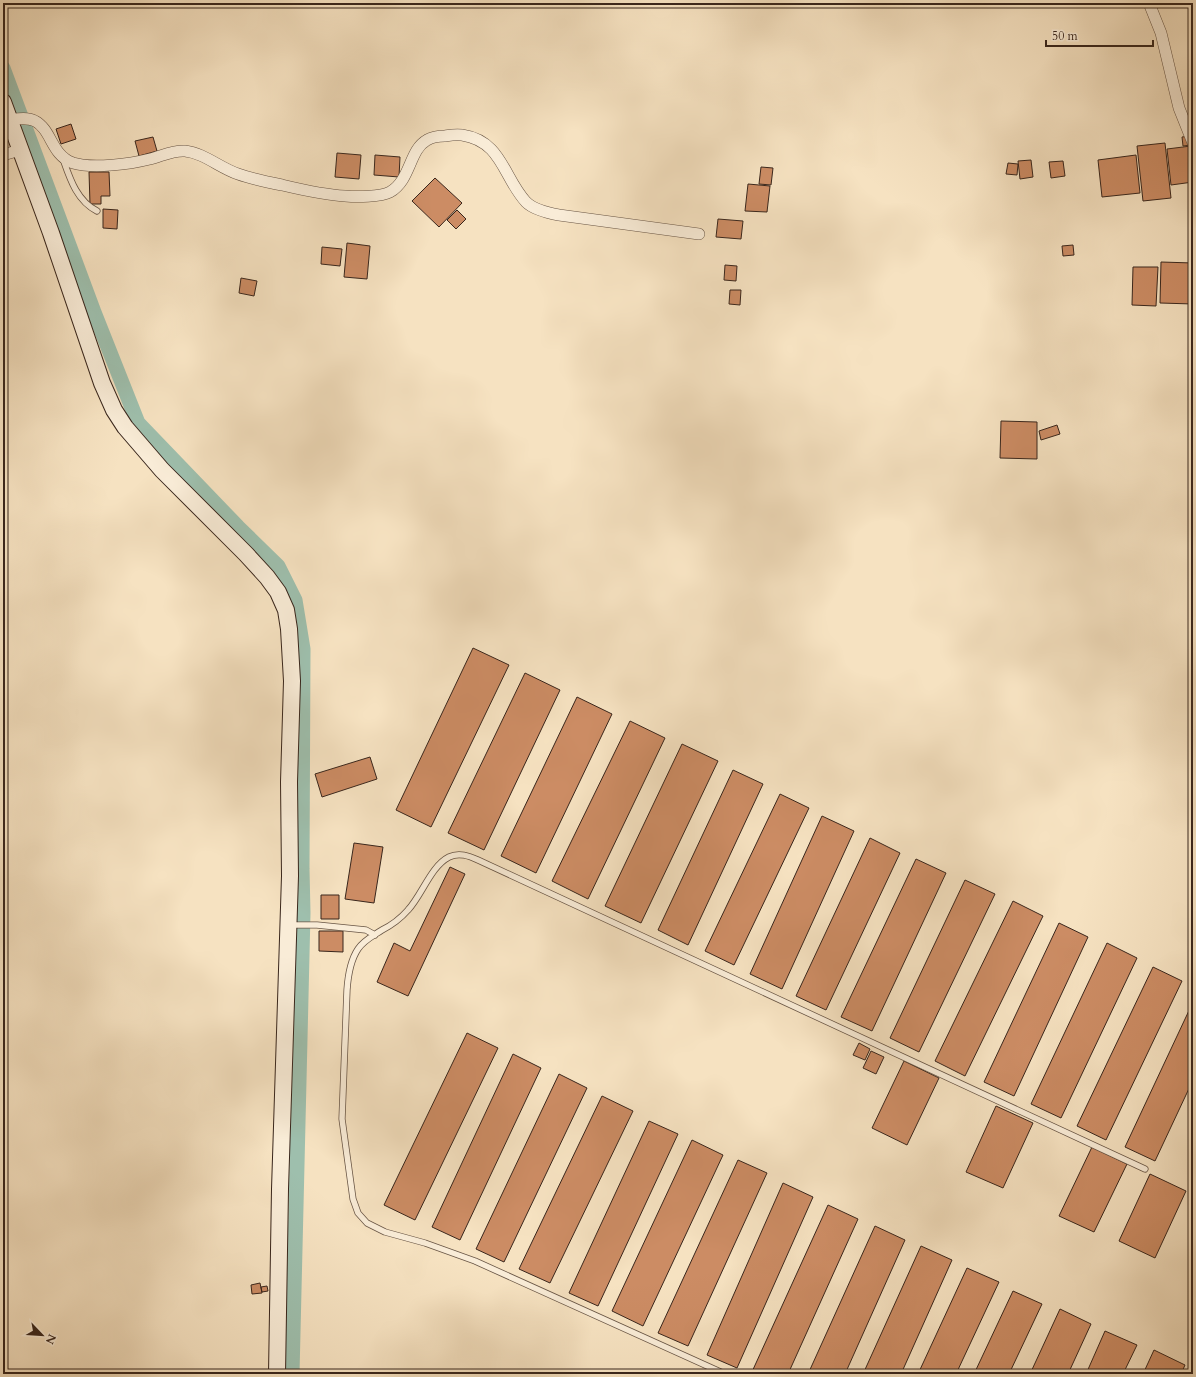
<svg xmlns="http://www.w3.org/2000/svg" width="1196" height="1377" font-family="Cardo,serif">
<rect width="100%" height="100%" fill="#f6e2c1"/>
<filter id="stains"><feTurbulence type="fractalNoise" baseFrequency=".005" numOctaves="4"/><feColorMatrix values="0 0 0 0 .2 0 0 0 0 .09 0 0 0 0 .02 0 0 0 .5 -.17"/></filter>
<radialGradient id="worn" r=".72"><stop offset=".6" stop-color="#630" stop-opacity="0"/><stop offset="1" stop-color="#630" stop-opacity=".3"/></radialGradient>
<g fill="none" stroke-linecap="round" stroke-linejoin="round">
<path stroke="#9ebfad" stroke-width="15" d="M 3,68 L 94,312 L 138,423 L 238,527 L 278,566 L 295,600 L 303,649 L 302,869 L 303,913 L 292,1374"/>
</g>
<path fill="#cc8c64" stroke="#39261c" d="M 71,124 L 76,139 L 61,144 L 56,129 Z
M 1190,136 L 1191,145 L 1183,146 L 1182,137 Z
M 153,137 L 157,151 L 139,156 L 135,141 Z
M 1165,143 L 1171,198 L 1143,201 L 1137,146 Z
M 1191,146 L 1193,167 L 1193,182 L 1171,185 L 1167,149 Z
M 337,153 L 361,155 L 359,179 L 335,177 Z
M 375,155 L 400,157 L 399,177 L 374,175 Z
M 1136,155 L 1140,193 L 1102,197 L 1098,160 Z
M 1031,160 L 1033,177 L 1020,179 L 1018,161 Z
M 1063,161 L 1065,176 L 1051,178 L 1049,162 Z
M 1008,163 L 1018,164 L 1017,175 L 1006,174 Z
M 761,167 L 773,168 L 771,185 L 759,184 Z
M 89,172 L 109,172 L 110,196 L 101,196 L 101,204 L 90,204 Z
M 435,178 L 462,203 L 439,227 L 412,201 Z
M 748,184 L 770,186 L 767,212 L 745,211 Z
M 103,209 L 118,210 L 117,229 L 103,228 Z
M 457,210 L 466,219 L 456,229 L 447,220 Z
M 718,219 L 743,221 L 741,239 L 716,237 Z
M 347,243 L 370,246 L 367,279 L 344,277 Z
M 1073,245 L 1074,255 L 1063,256 L 1062,246 Z
M 322,247 L 342,249 L 340,266 L 321,264 Z
M 1161,262 L 1193,263 L 1193,304 L 1160,303 Z
M 725,265 L 737,266 L 736,281 L 724,280 Z
M 1133,267 L 1158,267 L 1156,306 L 1132,305 Z
M 241,278 L 257,281 L 254,296 L 239,293 Z
M 730,290 L 741,290 L 740,305 L 729,304 Z
M 1001,421 L 1037,422 L 1037,459 L 1000,458 Z
M 1057,425 L 1060,434 L 1041,440 L 1039,431 Z
M 473,648 L 509,665 L 431,827 L 396,810 Z
M 525,673 L 560,690 L 484,850 L 448,833 Z
M 577,697 L 612,714 L 536,873 L 501,856 Z
M 630,721 L 665,738 L 588,899 L 552,881 Z
M 682,744 L 718,761 L 641,923 L 605,906 Z
M 370,757 L 377,779 L 322,797 L 315,774 Z
M 733,770 L 763,784 L 688,945 L 658,930 Z
M 780,794 L 809,808 L 734,965 L 705,951 Z
M 822,816 L 854,831 L 782,989 L 750,974 Z
M 870,838 L 900,853 L 826,1010 L 796,996 Z
M 354,843 L 383,847 L 374,903 L 345,899 Z
M 916,859 L 946,873 L 872,1031 L 841,1017 Z
M 450,867 L 465,874 L 408,996 L 377,982 L 394,943 L 410,951 Z
M 965,880 L 995,894 L 919,1052 L 890,1038 Z
M 321,895 L 339,895 L 339,919 L 321,919 Z
M 1013,901 L 1043,916 L 965,1076 L 935,1061 Z
M 1059,923 L 1088,937 L 1014,1096 L 984,1082 Z
M 319,931 L 343,931 L 343,952 L 319,951 Z
M 1107,943 L 1137,958 L 1061,1118 L 1031,1104 Z
M 1153,967 L 1182,981 L 1106,1140 L 1077,1126 Z
M 1193,1002 L 1193,1080 L 1155,1161 L 1125,1147 Z
M 467,1033 L 498,1048 L 415,1220 L 384,1205 Z
M 859,1043 L 870,1049 L 865,1060 L 853,1055 Z
M 871,1051 L 884,1057 L 876,1074 L 863,1068 Z
M 513,1054 L 541,1068 L 460,1240 L 432,1227 Z
M 904,1061 L 939,1078 L 907,1145 L 872,1128 Z
M 559,1074 L 587,1088 L 504,1262 L 476,1249 Z
M 602,1096 L 633,1111 L 550,1283 L 519,1269 Z
M 996,1106 L 1033,1123 L 1003,1188 L 966,1172 Z
M 649,1121 L 678,1134 L 598,1306 L 569,1293 Z
M 692,1140 L 723,1155 L 643,1326 L 612,1311 Z
M 1092,1147 L 1127,1164 L 1094,1232 L 1059,1216 Z
M 738,1160 L 767,1173 L 688,1346 L 658,1333 Z
M 1150,1174 L 1186,1191 L 1155,1258 L 1119,1241 Z
M 783,1183 L 813,1197 L 737,1368 L 707,1355 Z
M 828,1205 L 858,1219 L 788,1374 L 751,1374 Z
M 875,1226 L 905,1240 L 845,1374 L 808,1374 Z
M 921,1246 L 952,1260 L 901,1374 L 863,1374 Z
M 967,1268 L 999,1282 L 956,1374 L 918,1374 Z
M 260,1283 L 262,1293 L 252,1294 L 251,1285 Z
M 267,1286 L 268,1291 L 262,1292 L 261,1287 Z
M 1013,1291 L 1042,1304 L 1009,1374 L 974,1374 Z
M 1060,1309 L 1091,1324 L 1068,1374 L 1030,1374 Z
M 1105,1331 L 1137,1345 L 1123,1374 L 1086,1374 Z
M 1154,1350 L 1185,1365 L 1181,1374 L 1143,1374 Z"/>
<g fill="none" stroke-linecap="round" stroke-linejoin="round">
<defs>
<path id="service" d="M 63,159 C 70,179 77,201 97,211
M 290,925 L 317,925 L 366,930 L 375,935
M 725,1374 L 475,1261 L 425,1243 L 385,1232 L 367,1223 L 358,1213 L 353,1199 L 342,1119 L 347,990 C 348,975 350,961 358,949 C 364,940 373,936 382,930 C 392,925 401,918 408,910 C 422,895 431,866 449,857 C 459,852 469,856 478,860 L 1145,1169"/>
<path id="minor" d="M 1149,3 L 1161,33 L 1179,108 L 1193,143
M 9,120 C 17,119 27,117 35,121 C 52,130 51,155 73,163 C 93,169 130,164 150,159 C 162,156 173,150 185,151 C 204,153 220,168 238,174 C 252,179 267,182 282,185 C 303,190 324,195 345,196 C 356,197 381,197 390,192 C 411,180 409,150 427,140 C 432,137 439,136 445,136 C 451,135 456,134 462,135 C 502,141 503,177 526,202 C 534,210 548,213 559,215 L 699,234
M 3,155 L 20,150"/>
<path id="secondary" d="M 3,102 L 51,233 L 102,383 L 114,410 L 125,427 L 162,470 L 246,554 L 267,577 L 278,592 L 286,610 L 289,629 L 292,681 L 289,782 L 290,876 L 280,1189 L 277,1374"/>
</defs>
<use href="#service" stroke="#685545" stroke-width="7"/>
<use href="#minor" stroke="#685545" stroke-width="12"/>
<use href="#secondary" stroke="#39261c" stroke-width="18"/>
<use href="#service" stroke="#f9ecd7" stroke-width="5.5"/>
<use href="#minor" stroke="#f9ecd7" stroke-width="11"/>
<use href="#secondary" stroke="#f9ecd7" stroke-width="16"/>
</g>
<rect width="1196" height="1377" fill="none" stroke="#f6e2c1" stroke-width="16"/>
<rect x="4" y="4" width="1188" height="1369" fill="none" stroke="#39261c" stroke-width="2"/>
<rect x="8" y="8" width="1180" height="1361" fill="none" stroke="#39261c"/>
<g transform="translate(42 1335) rotate(115)" stroke="#f9ecd7" stroke-width="3" paint-order="stroke">
<path d="M0-3L7 15L0 10L-7 15Z" fill="#39261c"/>
<text y="-6" font-size="11" font-weight="bold" text-anchor="middle" fill="#39261c">N</text>
</g>
<path d="M1046 40v6h107v-6" fill="none" stroke="#39261c" stroke-width="2"/>
<text x="1052" y="40" font-size="12" fill="#39261c" stroke="#f9ecd7" stroke-width="3" paint-order="stroke">50 m</text>
<rect width="100%" height="100%" filter="url(#stains)"/>
<rect width="100%" height="100%" fill="url(#worn)"/>
</svg>
